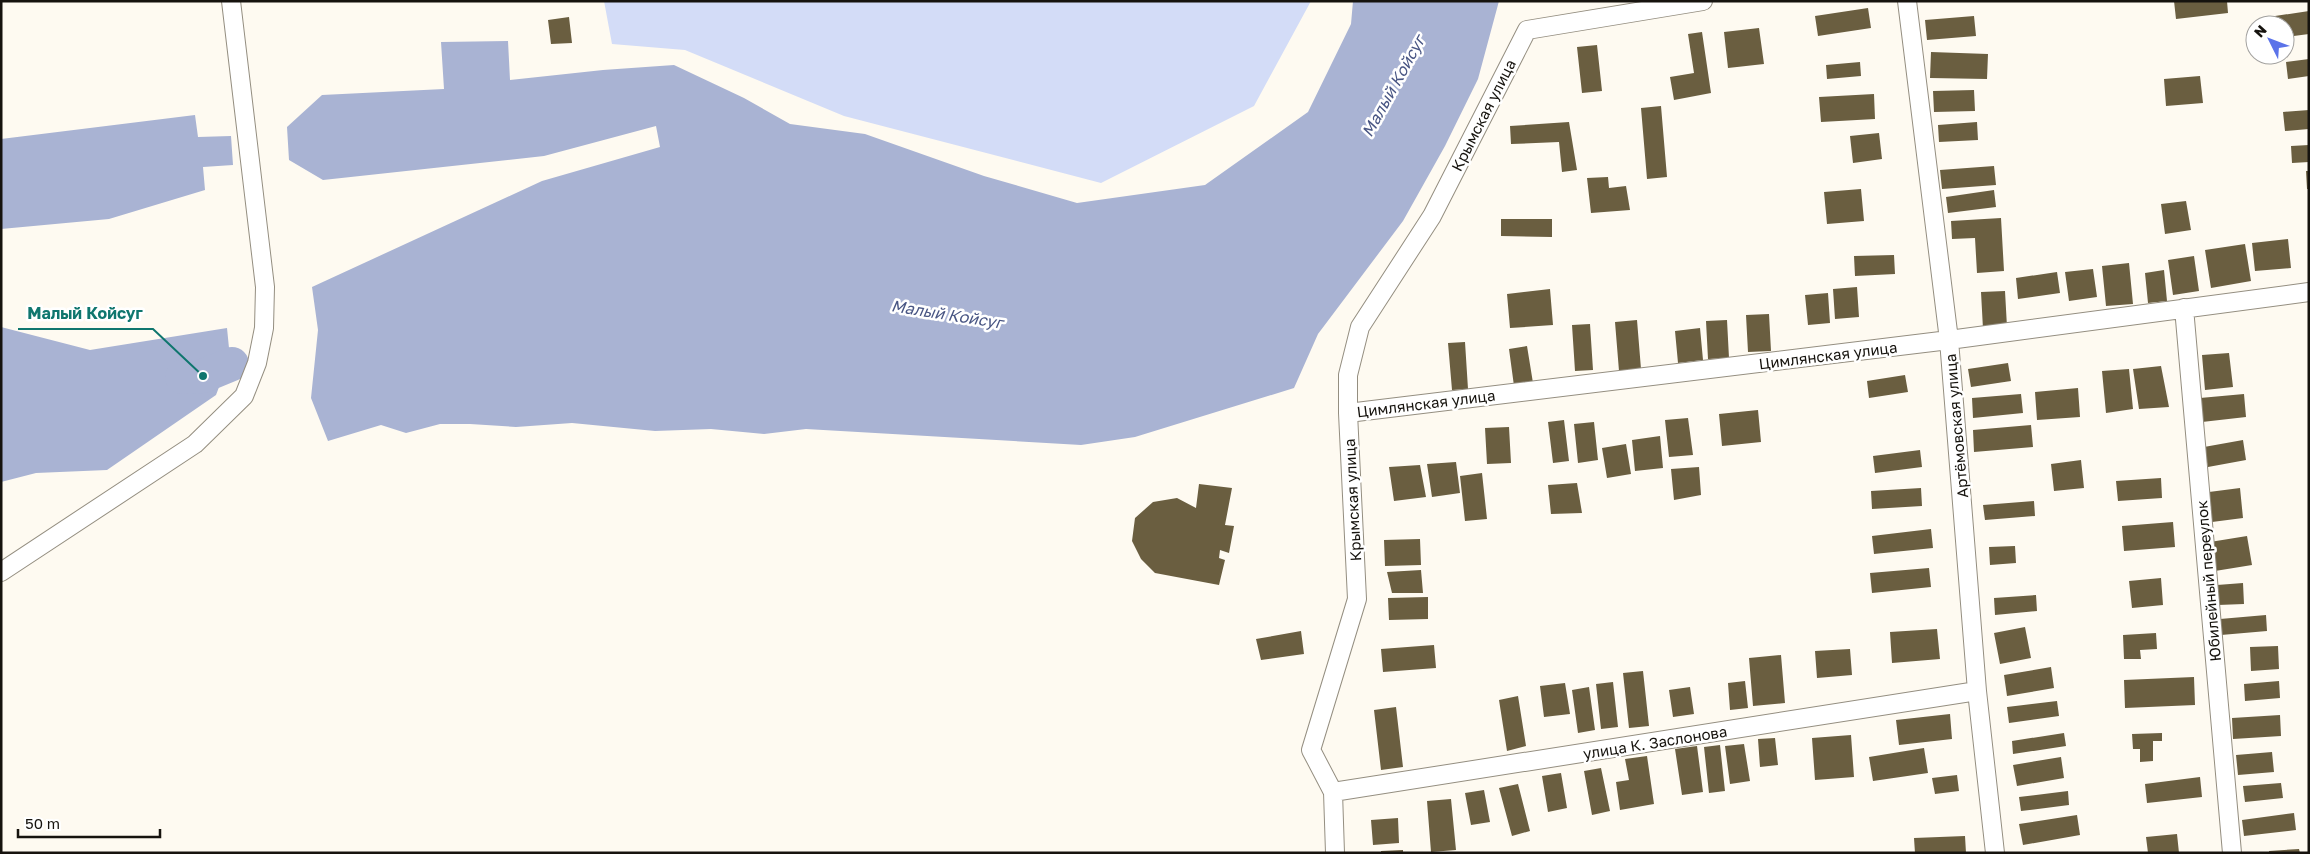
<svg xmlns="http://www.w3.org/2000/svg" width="2310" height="854" font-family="'Golos Text',sans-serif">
<rect width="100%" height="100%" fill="#fefaf1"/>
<path fill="#d3dcf7" d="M 604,1 L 1311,1 L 1254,106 L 1101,183 L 844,116 L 685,50 L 612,44 Z"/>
<path fill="#a9b3d3" d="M 1353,1 L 1499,1 L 1478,79 L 1445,146 L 1403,221 L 1318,334 L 1294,388 L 1135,437 L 1081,445 L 806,429 L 764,434 L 711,429 L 655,431 L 572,423 L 516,427 L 470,424 L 440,424 L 406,433 L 381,425 L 328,441 L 311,398 L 318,330 L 312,287 L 542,181 L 660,147 L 656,126 L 544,156 L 323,180 L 289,160 L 287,127 L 322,95 L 444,89 L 441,42 L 508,41 L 510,80 L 603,70 L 674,65 L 744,98 L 790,124 L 865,134 L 984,176 L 1077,203 L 1205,185 L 1308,112 L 1351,24 Z
M 195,115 L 198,137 L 231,136 L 233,165 L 203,167 L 205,190 L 109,219 L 1,229 L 1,139 Z
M 1,327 L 90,350 L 227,328 L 230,358 L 216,395 L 107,470 L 36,473 L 1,482 Z"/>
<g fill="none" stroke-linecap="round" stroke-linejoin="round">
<path stroke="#a9b3d3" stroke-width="34" d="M 182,377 L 203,376 L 232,364"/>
</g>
<path fill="#6a5e40" d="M 2174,1 L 2227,1 L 2228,13 L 2176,19 Z
M 1868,8 L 1871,28 L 1818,36 L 1815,16 Z
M 2309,11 L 2309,34 L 2285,37 L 2285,25 L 2276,25 L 2275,16 Z
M 1974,16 L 1976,36 L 1927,40 L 1925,20 Z
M 569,17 L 572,43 L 551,44 L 548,20 Z
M 1759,28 L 1764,64 L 1728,68 L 1724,32 Z
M 1702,32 L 1711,93 L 1674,100 L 1670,77 L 1694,73 L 1688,34 Z
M 1597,45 L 1602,91 L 1582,93 L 1577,47 Z
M 1931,52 L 1988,54 L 1987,79 L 1930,78 Z
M 2309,59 L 2309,76 L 2288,79 L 2286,62 Z
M 1860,62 L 1861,76 L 1827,79 L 1826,65 Z
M 2200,76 L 2203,103 L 2166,106 L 2164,79 Z
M 1974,90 L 1975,111 L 1934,112 L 1933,91 Z
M 1874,94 L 1875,119 L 1821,122 L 1819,97 Z
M 1661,106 L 1667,177 L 1647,179 L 1641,108 Z
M 2309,110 L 2309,129 L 2285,131 L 2283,112 Z
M 1569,122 L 1577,170 L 1562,172 L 1559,142 L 1511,144 L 1510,126 Z
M 1977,122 L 1978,140 L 1939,142 L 1938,125 Z
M 1879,133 L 1882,159 L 1853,163 L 1850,136 Z
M 2309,145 L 2309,162 L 2292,163 L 2291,146 Z
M 1994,166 L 1996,185 L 1942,189 L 1940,170 Z
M 2306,171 L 2309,171 L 2309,189 L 2307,189 Z
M 1608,177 L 1609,188 L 1626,186 L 1630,210 L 1591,213 L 1587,178 Z
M 1861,189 L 1864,221 L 1827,224 L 1824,192 Z
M 1994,190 L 1996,207 L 1948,213 L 1946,197 Z
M 2186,201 L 2191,230 L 2165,234 L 2161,204 Z
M 2001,218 L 2004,271 L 1977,273 L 1975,238 L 1952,239 L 1951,221 Z
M 1501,219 L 1552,219 L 1552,237 L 1501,236 Z
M 2288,239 L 2291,268 L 2255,271 L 2252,243 Z
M 2245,244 L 2251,281 L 2211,288 L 2205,250 Z
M 1894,255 L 1895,274 L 1855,276 L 1854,256 Z
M 2194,256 L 2199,291 L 2173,295 L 2168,260 Z
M 2129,263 L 2133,304 L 2106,306 L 2102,266 Z
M 2093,269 L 2097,297 L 2069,301 L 2065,272 Z
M 2164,270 L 2167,301 L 2148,303 L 2145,273 Z
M 2057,272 L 2060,293 L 2018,299 L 2016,278 Z
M 1857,287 L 1859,317 L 1835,319 L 1833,289 Z
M 1550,289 L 1553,325 L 1510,328 L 1507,294 Z
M 2005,291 L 2007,327 L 1983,329 L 1981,292 Z
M 1828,293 L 1830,323 L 1808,325 L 1805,295 Z
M 1769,314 L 1771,351 L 1748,352 L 1746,315 Z
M 1637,320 L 1641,369 L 1619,371 L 1615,322 Z
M 1727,320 L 1729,358 L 1708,359 L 1706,321 Z
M 1590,324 L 1593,370 L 1575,371 L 1572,325 Z
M 1700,328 L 1703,360 L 1678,363 L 1675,331 Z
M 1465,342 L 1468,389 L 1452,390 L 1448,343 Z
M 1527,346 L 1533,383 L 1514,386 L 1509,349 Z
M 2229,353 L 2233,387 L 2205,390 L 2202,355 Z
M 2008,363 L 2011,381 L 1971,387 L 1968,369 Z
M 2161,366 L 2169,407 L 2139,409 L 2133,369 Z
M 2129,369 L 2133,409 L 2106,413 L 2102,371 Z
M 1905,375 L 1908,392 L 1869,398 L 1867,381 Z
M 2078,388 L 2080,417 L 2037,420 L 2035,392 Z
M 2021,394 L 2023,413 L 1973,418 L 1972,398 Z
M 2244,394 L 2246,417 L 2202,422 L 2200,398 Z
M 1758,410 L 1761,442 L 1722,446 L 1719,414 Z
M 1688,418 L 1693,455 L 1669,457 L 1665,420 Z
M 1564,420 L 1569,461 L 1553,463 L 1548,422 Z
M 1594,422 L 1598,460 L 1578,463 L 1574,424 Z
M 2031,425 L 2033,447 L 1974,452 L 1973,430 Z
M 1509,427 L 1511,463 L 1487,464 L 1485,428 Z
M 1660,436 L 1663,468 L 1635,471 L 1632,440 Z
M 2243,440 L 2246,460 L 2208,467 L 2204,447 Z
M 1626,444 L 1631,474 L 1607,478 L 1602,448 Z
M 1920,450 L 1922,467 L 1875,473 L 1873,456 Z
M 2081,460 L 2084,488 L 2054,491 L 2051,464 Z
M 1456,462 L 1460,493 L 1432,497 L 1427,464 Z
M 1420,465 L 1426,497 L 1394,501 L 1389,467 Z
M 1699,467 L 1701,495 L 1674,500 L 1671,469 Z
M 1482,473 L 1487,519 L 1465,521 L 1460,476 Z
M 2161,478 L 2162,498 L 2118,501 L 2116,481 Z
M 1577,483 L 1582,513 L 1551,514 L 1548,485 Z
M 1199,484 L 1232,488 L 1225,525 L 1234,526 L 1229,553 L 1220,550 L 1219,558 L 1225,560 L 1219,585 L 1155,573 L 1141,559 L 1132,541 L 1135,518 L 1153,502 L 1177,498 L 1196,508 Z
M 1921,488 L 1922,506 L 1872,509 L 1871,491 Z
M 2240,488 L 2243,518 L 2212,522 L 2209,492 Z
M 2034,501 L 2035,516 L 1985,520 L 1983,505 Z
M 2173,522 L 2175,547 L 2124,551 L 2122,526 Z
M 1931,529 L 1933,548 L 1874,554 L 1872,536 Z
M 2247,536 L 2252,565 L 2215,571 L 2210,542 Z
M 1420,539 L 1421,565 L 1385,566 L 1384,540 Z
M 2015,546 L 2016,563 L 1990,565 L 1989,547 Z
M 1929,568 L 1931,587 L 1872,593 L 1870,573 Z
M 1421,570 L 1423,593 L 1392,593 L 1387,572 Z
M 2161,578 L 2163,605 L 2132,608 L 2129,581 Z
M 2243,583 L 2244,604 L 2218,605 L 2217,585 Z
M 2036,595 L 2037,611 L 1995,615 L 1994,598 Z
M 1428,597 L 1428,619 L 1389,620 L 1388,598 Z
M 2266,615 L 2267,631 L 2221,635 L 2220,619 Z
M 2025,627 L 2031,658 L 2000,664 L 1994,633 Z
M 1937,629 L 1940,659 L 1892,663 L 1890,632 Z
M 1301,631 L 1304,654 L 1261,660 L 1256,639 Z
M 2156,633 L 2157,649 L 2140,650 L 2141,659 L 2124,659 L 2123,635 Z
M 1434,645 L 1436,668 L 1383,672 L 1381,649 Z
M 2278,646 L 2279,669 L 2251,671 L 2250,647 Z
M 1850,649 L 1852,675 L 1817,678 L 1815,651 Z
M 1781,655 L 1785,703 L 1753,706 L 1749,658 Z
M 2051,667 L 2054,688 L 2007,696 L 2004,675 Z
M 1643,671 L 1649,726 L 1629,728 L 1623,673 Z
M 2194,677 L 2195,705 L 2125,708 L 2124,680 Z
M 1745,681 L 1748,708 L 1730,710 L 1728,683 Z
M 2279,681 L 2280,698 L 2245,701 L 2244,684 Z
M 1613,682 L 1618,727 L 1601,729 L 1596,684 Z
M 1565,683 L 1570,714 L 1544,717 L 1540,686 Z
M 1589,687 L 1595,730 L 1578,733 L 1572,690 Z
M 1690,687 L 1694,714 L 1673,717 L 1669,690 Z
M 1518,696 L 1526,746 L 1507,751 L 1499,700 Z
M 2057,701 L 2059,716 L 2009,723 L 2007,707 Z
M 1396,707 L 1403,767 L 1381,770 L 1374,710 Z
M 1950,714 L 1952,739 L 1899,745 L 1896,720 Z
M 2280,715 L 2281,736 L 2233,739 L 2232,718 Z
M 2064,733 L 2066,746 L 2013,754 L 2012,741 Z
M 2162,733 L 2162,741 L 2153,741 L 2153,761 L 2140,762 L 2140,749 L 2133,749 L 2132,734 Z
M 1851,735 L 1854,777 L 1815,780 L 1812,738 Z
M 1775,738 L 1778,765 L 1760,767 L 1758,739 Z
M 1744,744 L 1750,781 L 1730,784 L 1725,746 Z
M 1720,745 L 1725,791 L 1709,793 L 1704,747 Z
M 1697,746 L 1703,792 L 1682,795 L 1675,749 Z
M 1924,748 L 1928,773 L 1873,781 L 1869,757 Z
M 2272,752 L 2274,772 L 2238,775 L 2236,755 Z
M 1647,756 L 1654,804 L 1620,810 L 1616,782 L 1629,780 L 1625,759 Z
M 2061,757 L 2064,778 L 2017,786 L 2013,765 Z
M 1601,768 L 1610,811 L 1592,815 L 1584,771 Z
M 1561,773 L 1567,808 L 1548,812 L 1542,776 Z
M 1957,775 L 1959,791 L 1935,794 L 1932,778 Z
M 2200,777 L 2202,797 L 2147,803 L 2145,784 Z
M 2281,783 L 2283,798 L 2245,802 L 2243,786 Z
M 1518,784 L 1530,831 L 1512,836 L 1499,788 Z
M 1484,790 L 1490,822 L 1471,825 L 1465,793 Z
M 2068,791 L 2069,805 L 2021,811 L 2019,797 Z
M 1451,799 L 1456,850 L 1431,852 L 1427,801 Z
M 2294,813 L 2296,830 L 2244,836 L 2242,820 Z
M 2077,815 L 2080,835 L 2023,845 L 2019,824 Z
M 1398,818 L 1399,843 L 1373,845 L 1371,820 Z
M 2177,834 L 2179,853 L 2148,853 L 2146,837 Z
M 1965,836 L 1966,853 L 1915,853 L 1914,838 Z
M 2299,849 L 2300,853 L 2269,853 L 2269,851 Z
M 1403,850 L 1403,853 L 1381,853 L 1381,851 Z"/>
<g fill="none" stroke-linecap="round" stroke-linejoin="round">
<defs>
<path id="minor" d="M 1907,1 L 1949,340 L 1977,691 L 1995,853
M 2184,308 L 2232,853
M 1348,413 L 1949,340 L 2309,292
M 1,572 L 195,444 L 244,396 L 257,363 L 264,328 L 265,287 L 231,1
M 1333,792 L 1977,691
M 1335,853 L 1333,792 L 1311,750 L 1357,599 L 1348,413 L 1348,375 L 1360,327 L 1432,216 L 1527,30 L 1703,1"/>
</defs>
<use href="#minor" stroke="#948e80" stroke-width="20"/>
<use href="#minor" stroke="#fff" stroke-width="18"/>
</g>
<g text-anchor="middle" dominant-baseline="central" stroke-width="5" stroke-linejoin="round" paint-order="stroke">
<g font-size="15" fill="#16130e" stroke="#fff">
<text transform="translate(1483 115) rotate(-63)">Крымская улица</text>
<text transform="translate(1828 355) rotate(-7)">Цимлянская улица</text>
<text transform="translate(1426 403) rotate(-7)">Цимлянская улица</text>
<text transform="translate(1956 426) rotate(-95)">Артёмовская улица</text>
<text transform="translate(1352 500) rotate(-93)">Крымская улица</text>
<text transform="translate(2208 581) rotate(-95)">Юбилейный переулок</text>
<text transform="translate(1655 742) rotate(-9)">улица К. Заслонова</text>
</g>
<g font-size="16" font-style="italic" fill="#485583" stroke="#fff">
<text transform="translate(1393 86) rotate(-61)">Малый Койсуг</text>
<text transform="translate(947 314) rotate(9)">Малый Койсуг</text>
</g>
</g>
<path fill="none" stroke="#0f766e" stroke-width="2" d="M203 376L153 329H18"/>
<circle fill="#0f766e" stroke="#fff" stroke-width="2" cx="203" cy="376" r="5"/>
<g font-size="16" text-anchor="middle" font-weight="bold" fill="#0f766e" stroke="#fff" stroke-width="5" stroke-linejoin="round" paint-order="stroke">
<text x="85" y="319">Малый Койсуг</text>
</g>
<rect width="2310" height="854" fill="none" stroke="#16130e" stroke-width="5"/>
<g transform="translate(2270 40) rotate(312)"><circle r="24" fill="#ffffff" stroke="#a2a19f"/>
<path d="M0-4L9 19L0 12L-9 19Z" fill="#5b73e9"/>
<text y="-8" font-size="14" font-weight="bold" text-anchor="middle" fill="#16130e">N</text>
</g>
<path d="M18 829v8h142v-8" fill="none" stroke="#16130e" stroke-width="2.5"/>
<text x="25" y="829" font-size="15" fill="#16130e" stroke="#ffffff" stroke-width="4" paint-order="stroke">50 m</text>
</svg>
